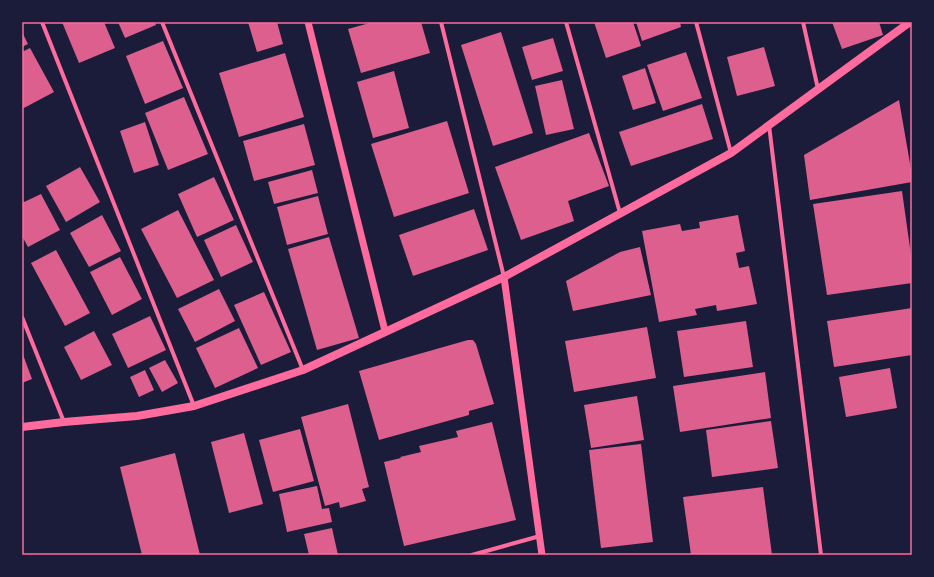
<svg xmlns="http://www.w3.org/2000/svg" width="934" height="577" font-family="Bitter,serif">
<rect width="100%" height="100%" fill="#1b1b3a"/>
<path fill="#dd5f8e" d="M 62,22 L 104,22 L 115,48 L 79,63 Z
M 118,22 L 155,22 L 156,25 L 125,38 Z
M 248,22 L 277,22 L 283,44 L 257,52 Z
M 373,22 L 421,22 L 430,53 L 361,73 L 348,29 Z
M 594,22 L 633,22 L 641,46 L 606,58 Z
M 636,22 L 680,22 L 681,27 L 642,41 Z
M 832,22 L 879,22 L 883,35 L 842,49 Z
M 22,32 L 28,44 L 22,47 Z
M 501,32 L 533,133 L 493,146 L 461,45 Z
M 553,38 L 563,71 L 532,80 L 522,47 Z
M 163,41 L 183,88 L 145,104 L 126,56 Z
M 764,47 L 775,86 L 737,96 L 727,57 Z
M 30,48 L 54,92 L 22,109 L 22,52 Z
M 686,52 L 702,98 L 663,111 L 647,65 Z
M 285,53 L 304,117 L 239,137 L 219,73 Z
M 645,68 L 656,103 L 633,110 L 622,76 Z
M 394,71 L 409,128 L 373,138 L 357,82 Z
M 562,80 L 574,129 L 546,135 L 535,86 Z
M 184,97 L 208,154 L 168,170 L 145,113 Z
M 899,100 L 912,175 L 912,182 L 810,200 L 804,155 Z
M 702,104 L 713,139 L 631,166 L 619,132 Z
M 447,121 L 469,193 L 394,217 L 371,144 Z
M 145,122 L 159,165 L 134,173 L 120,131 Z
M 304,124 L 315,165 L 254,181 L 243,141 Z
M 589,133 L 609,186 L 568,201 L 574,221 L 521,240 L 495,167 Z
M 80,167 L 100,202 L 66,222 L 46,186 Z
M 312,170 L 318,193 L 274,204 L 268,182 Z
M 214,177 L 234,220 L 197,237 L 178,194 Z
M 902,191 L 912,262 L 912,283 L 827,295 L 813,204 Z
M 41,194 L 60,230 L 28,247 L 22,236 L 22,203 Z
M 318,196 L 328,234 L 287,245 L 277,207 Z
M 474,209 L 488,250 L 413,276 L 399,235 Z
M 178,210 L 214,280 L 177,298 L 141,229 Z
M 102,215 L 121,251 L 89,267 L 70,233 Z
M 738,215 L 745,251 L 736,253 L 739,268 L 749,266 L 757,304 L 717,311 L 716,305 L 695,309 L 697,315 L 659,322 L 642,231 L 680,224 L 682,231 L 700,228 L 699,222 Z
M 236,225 L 253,262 L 221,277 L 204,240 Z
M 329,237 L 359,338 L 317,350 L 288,249 Z
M 640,247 L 651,295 L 573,311 L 566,281 L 620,252 Z
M 56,250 L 90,313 L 65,326 L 31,263 Z
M 120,257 L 142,299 L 112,315 L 90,272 Z
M 219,289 L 235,321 L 195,342 L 178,309 Z
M 264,292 L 291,352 L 261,365 L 234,305 Z
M 912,308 L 912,355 L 834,367 L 827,321 Z
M 150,316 L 166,350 L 128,368 L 112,334 Z
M 746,321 L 753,367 L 684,377 L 677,331 Z
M 647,327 L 656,378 L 574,392 L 565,341 Z
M 239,328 L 258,368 L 215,388 L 196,348 Z
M 94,331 L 112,365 L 81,380 L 64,347 Z
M 468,340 L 473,340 L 476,344 L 494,404 L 469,411 L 469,415 L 379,440 L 359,371 Z
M 22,352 L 32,379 L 22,383 Z
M 165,360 L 178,383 L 162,392 L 149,368 Z
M 890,368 L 897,408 L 846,417 L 839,377 Z
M 145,370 L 154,390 L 139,397 L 130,377 Z
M 765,372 L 771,418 L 680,432 L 673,386 Z
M 637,396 L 644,440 L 591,448 L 584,405 Z
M 348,404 L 369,487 L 362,489 L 366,501 L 340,508 L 339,502 L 325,506 L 301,417 Z
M 771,421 L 778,468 L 712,477 L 706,430 Z
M 492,422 L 516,520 L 404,546 L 384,462 L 401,458 L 400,457 L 421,452 L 419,446 L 458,437 L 456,431 Z
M 300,429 L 314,481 L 273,492 L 259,440 Z
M 244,433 L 263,504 L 229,513 L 211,442 Z
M 641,444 L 653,542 L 601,548 L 589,450 Z
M 175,453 L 200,555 L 142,555 L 120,467 Z
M 317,486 L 322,509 L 329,508 L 332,522 L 287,532 L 279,494 Z
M 763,487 L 772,555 L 691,555 L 683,497 Z
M 332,528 L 338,555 L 309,555 L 304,534 Z"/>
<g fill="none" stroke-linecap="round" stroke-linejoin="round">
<path stroke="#ff6b9d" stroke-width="4" d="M 42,22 L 194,406
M 162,22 L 303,370
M 441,22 L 504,277
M 566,22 L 620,213
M 696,22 L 731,153
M 803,22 L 818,89
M 769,125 L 821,555
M 22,317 L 64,422
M 472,555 L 540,536"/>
<path stroke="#ff6b9d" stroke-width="7" d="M 308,22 L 385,331
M 504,277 L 542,555"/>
<path stroke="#ff6b9d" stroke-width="8" d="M 22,427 L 64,422 L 137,416 L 194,406 L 303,370 L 504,277 L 731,153 L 910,22"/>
</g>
<rect width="934" height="577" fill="none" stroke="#1b1b3a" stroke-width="46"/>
<rect x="23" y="23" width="888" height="531" fill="none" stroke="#ff6b9d" stroke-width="1.5"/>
</svg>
